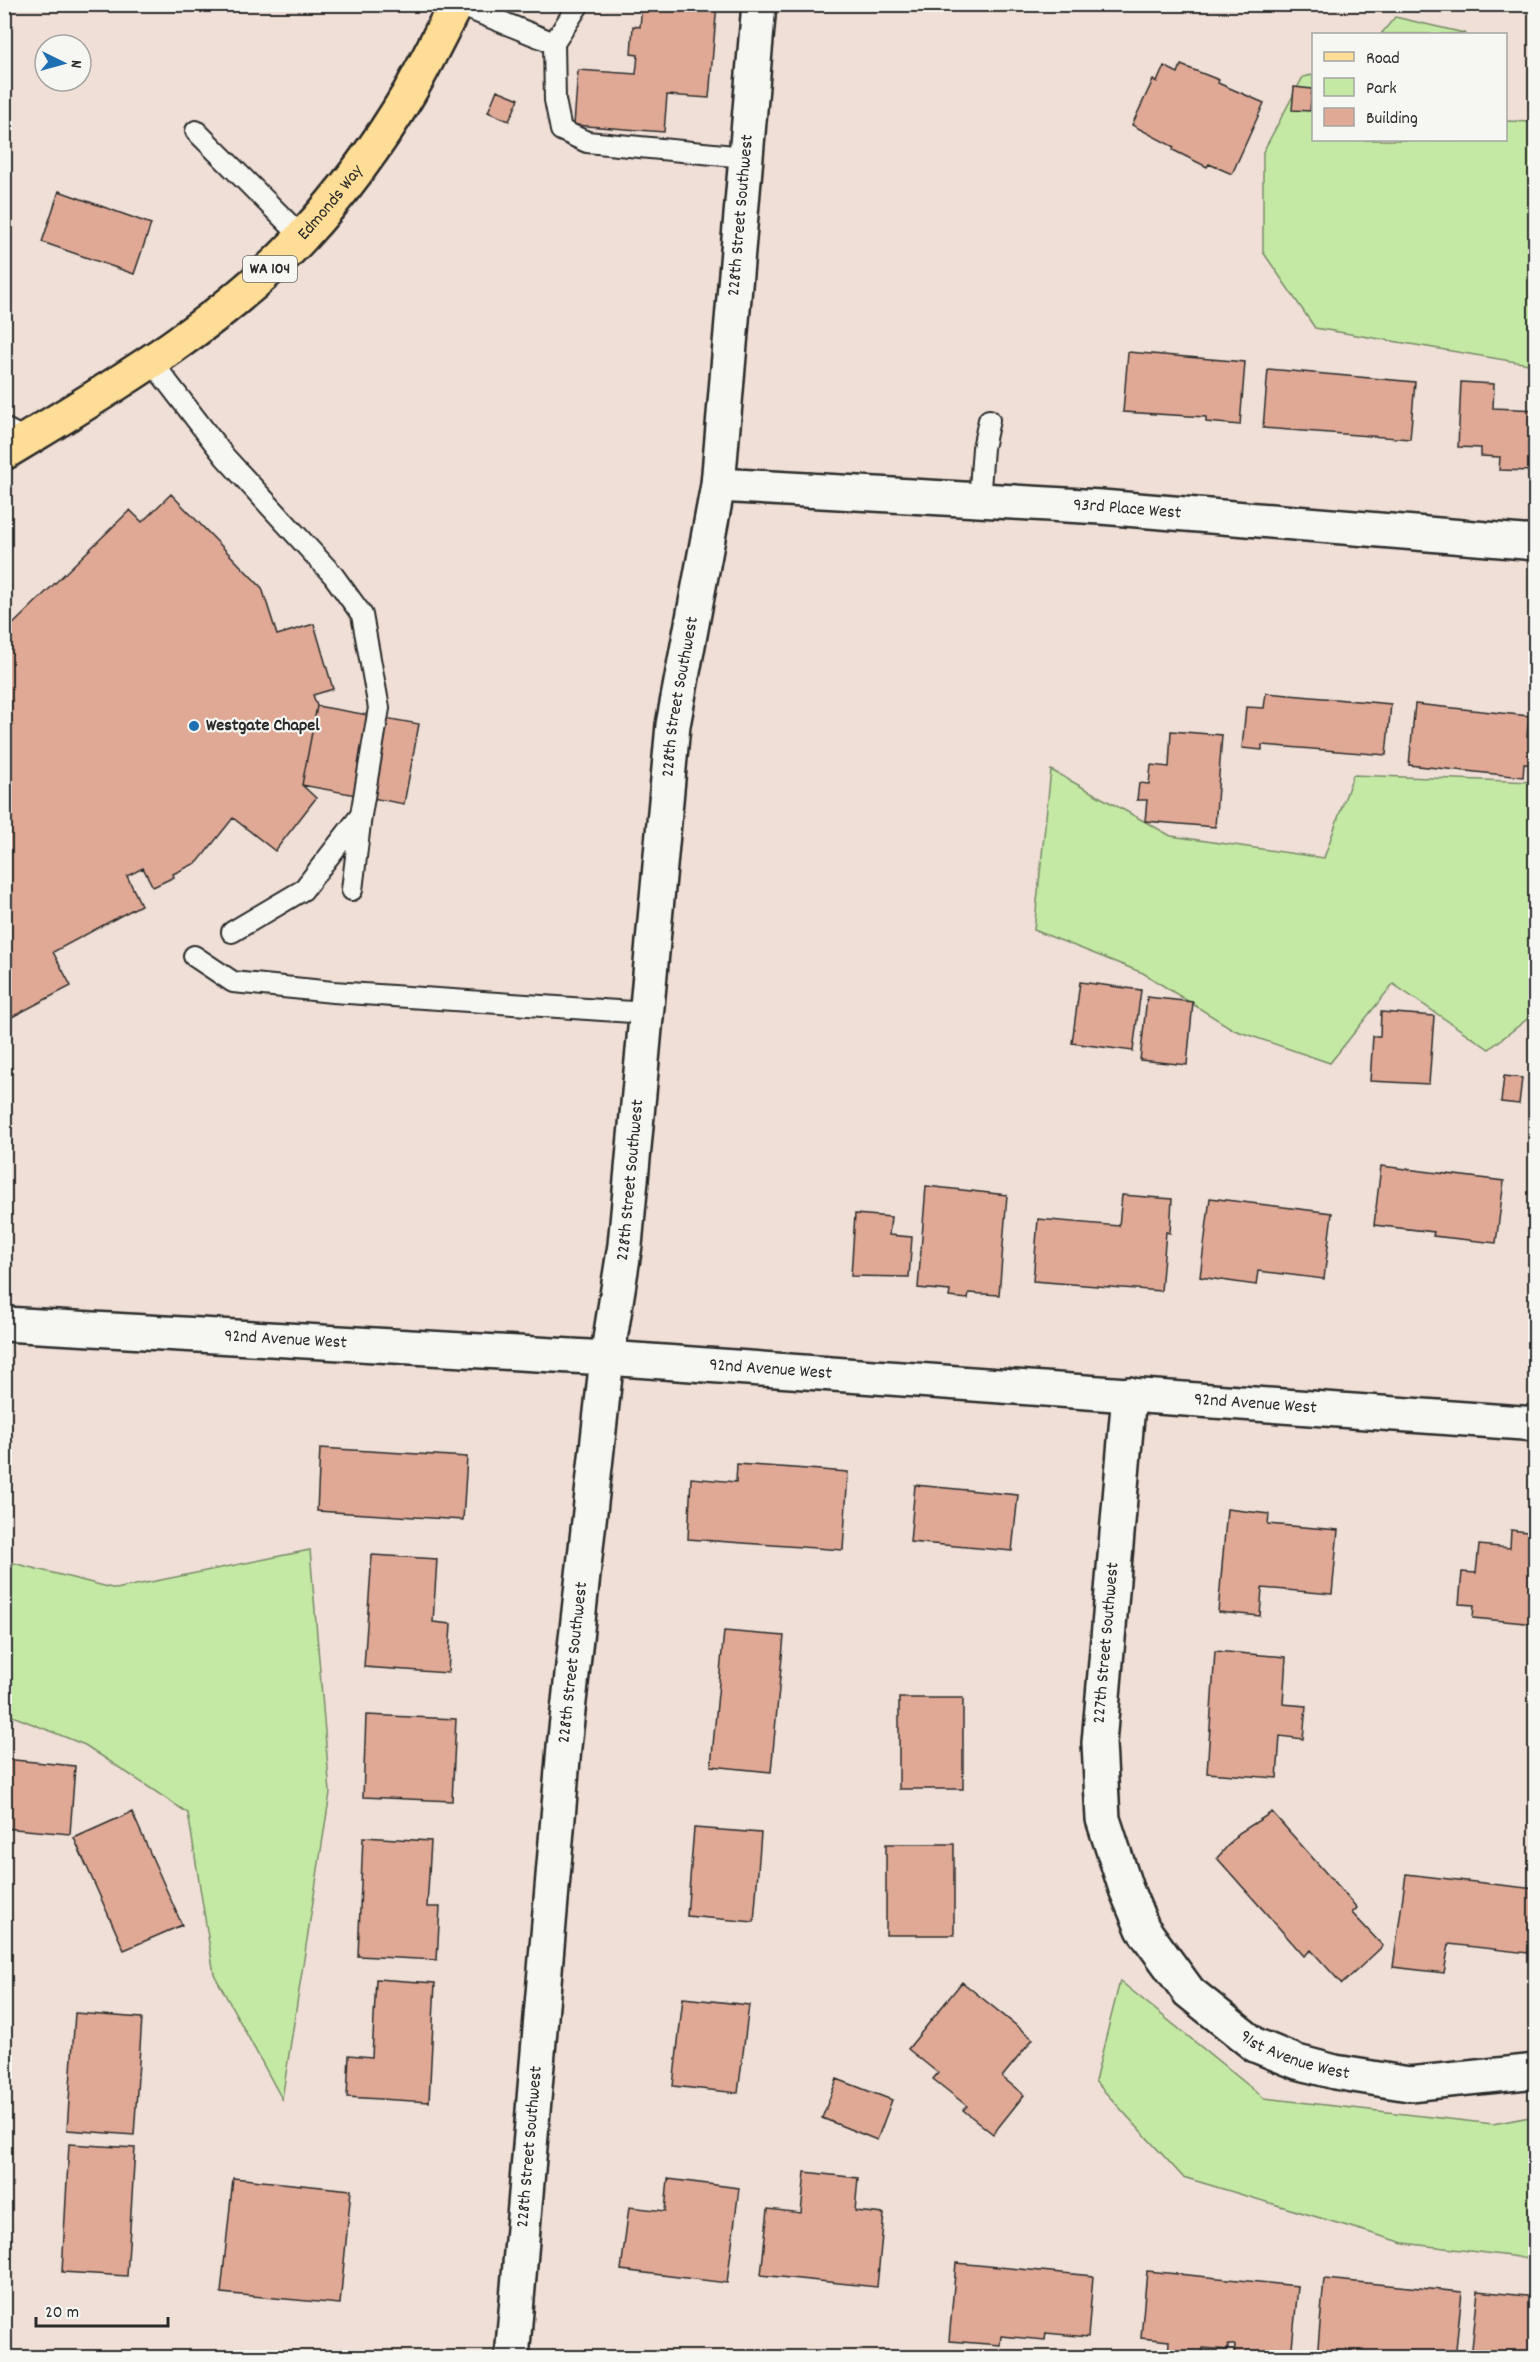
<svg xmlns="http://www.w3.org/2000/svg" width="1540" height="2362" font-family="Dekko,sans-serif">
<rect width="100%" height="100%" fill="#efdfd6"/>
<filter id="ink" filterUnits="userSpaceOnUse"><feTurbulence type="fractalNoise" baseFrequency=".0167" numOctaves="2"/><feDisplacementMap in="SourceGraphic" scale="12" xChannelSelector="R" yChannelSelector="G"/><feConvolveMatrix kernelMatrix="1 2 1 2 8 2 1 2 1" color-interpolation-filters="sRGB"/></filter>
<g filter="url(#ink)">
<path fill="#c4e9a4" stroke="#788a68" stroke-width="1.5" d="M 1395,17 L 1464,33 L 1465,34 L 1381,34 Z
M 1313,75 L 1314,140 L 1506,140 L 1506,121 L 1535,122 L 1535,365 L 1315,328 L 1263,252 L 1263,152 L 1303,77 Z
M 1051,770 L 1171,836 L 1324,858 L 1353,775 L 1535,782 L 1535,999 L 1531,1016 L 1489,1049 L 1393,984 L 1330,1063 L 1234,1030 L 1143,973 L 1034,930 Z
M 310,1550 L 330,1793 L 282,2099 L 214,1974 L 188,1813 L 85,1745 L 5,1713 L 5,1561 L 116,1589 Z
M 1120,1981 L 1264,2098 L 1493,2124 L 1535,2116 L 1535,2259 L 1404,2243 L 1183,2177 L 1095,2081 Z"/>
<path fill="#dfa996" stroke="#2b2b2b" stroke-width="1.5" d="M 642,4 L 717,4 L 709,98 L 667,95 L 664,132 L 574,125 L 578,70 L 636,74 L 638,55 L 631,54 L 633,26 L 640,27 Z
M 1181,65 L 1219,80 L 1218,83 L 1264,103 L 1232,174 L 1209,164 L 1207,167 L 1173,150 L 1174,147 L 1132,125 L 1153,80 L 1157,82 L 1164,66 L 1178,73 Z
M 1294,87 L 1312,89 L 1310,111 L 1292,110 Z
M 497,90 L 519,99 L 509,121 L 488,112 Z
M 59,191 L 151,224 L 134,274 L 42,242 Z
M 1128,352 L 1245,362 L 1240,425 L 1206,422 L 1206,417 L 1123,412 Z
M 1268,369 L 1415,382 L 1410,439 L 1263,428 Z
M 1461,382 L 1494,384 L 1493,408 L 1536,410 L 1536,471 L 1499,470 L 1500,457 L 1481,456 L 1481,448 L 1458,447 Z
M 171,494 L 262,588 L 277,635 L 314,624 L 333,689 L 313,695 L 317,706 L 302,785 L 316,798 L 275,851 L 233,818 L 198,862 L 173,874 L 174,877 L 153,887 L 143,868 L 127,876 L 141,905 L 53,952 L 71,986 L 10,1018 L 4,1008 L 4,633 L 130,510 L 142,522 Z
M 1266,693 L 1391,704 L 1386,755 L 1262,745 L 1262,750 L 1242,748 L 1246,707 L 1264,708 Z
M 1415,704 L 1529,716 L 1527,736 L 1536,737 L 1536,765 L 1524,764 L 1523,777 L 1409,765 Z
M 317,706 L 419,724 L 404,804 L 302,785 Z
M 1171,731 L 1222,735 L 1215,827 L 1145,821 L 1147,800 L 1137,800 L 1139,783 L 1149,784 L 1151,765 L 1169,767 Z
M 1080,982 L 1141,990 L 1133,1051 L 1072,1043 Z
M 1147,997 L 1193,1002 L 1187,1065 L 1140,1060 Z
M 1381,1012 L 1434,1016 L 1429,1084 L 1370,1081 L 1373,1036 L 1380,1036 Z
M 1504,1076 L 1522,1078 L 1519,1104 L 1501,1102 Z
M 1381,1166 L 1504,1181 L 1496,1243 L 1433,1236 L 1434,1232 L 1374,1225 Z
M 926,1186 L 1007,1195 L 999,1295 L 969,1293 L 968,1299 L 949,1297 L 950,1291 L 918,1288 Z
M 1122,1195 L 1172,1199 L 1170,1233 L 1166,1232 L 1161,1291 L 1033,1281 L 1038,1219 L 1119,1226 Z
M 1210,1198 L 1332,1213 L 1324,1279 L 1258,1271 L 1256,1285 L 1200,1277 Z
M 855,1214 L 891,1217 L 889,1235 L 912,1237 L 909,1277 L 851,1276 Z
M 320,1448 L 467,1457 L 463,1520 L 317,1511 Z
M 737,1464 L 848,1472 L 843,1550 L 688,1539 L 691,1478 L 736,1482 Z
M 915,1485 L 1018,1495 L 1012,1551 L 910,1542 Z
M 1227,1509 L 1269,1514 L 1268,1524 L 1338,1530 L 1332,1594 L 1262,1588 L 1260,1616 L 1218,1612 Z
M 1511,1530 L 1536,1533 L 1536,1624 L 1473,1618 L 1474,1605 L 1459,1604 L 1462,1572 L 1476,1573 L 1479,1545 L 1510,1548 Z
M 372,1555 L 437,1559 L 433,1622 L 451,1624 L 448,1673 L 364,1667 Z
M 724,1631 L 784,1636 L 771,1772 L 711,1766 Z
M 1215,1651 L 1286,1657 L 1283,1704 L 1306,1706 L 1303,1739 L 1280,1736 L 1277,1778 L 1207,1773 Z
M 899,1698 L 963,1698 L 963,1789 L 899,1789 Z
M 366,1715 L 456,1719 L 452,1801 L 363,1797 Z
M 4,1759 L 75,1766 L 70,1834 L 4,1828 Z
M 132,1812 L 182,1925 L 124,1950 L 74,1838 Z
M 1272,1812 L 1357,1908 L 1352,1913 L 1383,1946 L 1342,1984 L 1311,1950 L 1304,1956 L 1217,1858 L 1239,1833 Z
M 694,1828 L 761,1833 L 754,1922 L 687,1916 Z
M 363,1837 L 431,1841 L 427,1907 L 440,1907 L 437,1960 L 358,1956 Z
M 886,1844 L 954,1844 L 954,1935 L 886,1935 Z
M 1406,1874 L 1536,1889 L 1528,1953 L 1449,1944 L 1444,1973 L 1393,1967 Z
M 376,1979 L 435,1983 L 429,2102 L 347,2097 L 349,2055 L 372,2057 Z
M 962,1982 L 1033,2039 L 1002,2077 L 1024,2095 L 993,2134 L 963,2110 L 967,2106 L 933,2079 L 938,2073 L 908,2049 Z
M 683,1998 L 749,2005 L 738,2093 L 673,2086 Z
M 75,2013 L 142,2018 L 134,2135 L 67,2130 Z
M 837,2079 L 892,2100 L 877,2140 L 822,2118 Z
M 69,2144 L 135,2148 L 127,2276 L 62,2272 Z
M 805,2172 L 858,2178 L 855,2211 L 884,2214 L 877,2287 L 761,2275 L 768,2209 L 801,2213 Z
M 233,2178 L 351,2190 L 340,2304 L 221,2293 Z
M 668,2179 L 739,2188 L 727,2283 L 621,2270 L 629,2207 L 665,2211 Z
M 956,2263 L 1093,2276 L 1088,2337 L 1046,2333 L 1045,2340 L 1001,2336 L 1000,2345 L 949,2341 Z
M 1147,2271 L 1298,2286 L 1291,2358 L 1234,2358 L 1235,2345 L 1228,2345 L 1228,2350 L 1203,2348 L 1202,2358 L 1168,2358 L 1169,2341 L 1141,2338 Z
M 1324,2279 L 1462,2292 L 1455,2358 L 1317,2358 Z
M 1478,2291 L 1536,2297 L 1536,2358 L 1471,2358 Z"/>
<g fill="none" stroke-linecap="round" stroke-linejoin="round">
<defs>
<path id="service" d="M 457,4 L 554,43
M 579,4 L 554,43 L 555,100 L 561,130 L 587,142 L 745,157
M 196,131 L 302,237
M 152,362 L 225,457 L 333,575 L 362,615 L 379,708 L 361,815 L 352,890
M 4,428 L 27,440
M 979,502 L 983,448 L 989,420
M 232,932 L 303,890 L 361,815
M 194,956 L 233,982 L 333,992 L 647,1013"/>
<g id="minor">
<path id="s1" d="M 718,485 L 1101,507 L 1536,543"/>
<path id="s2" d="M 4,1324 L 607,1358 L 1536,1424"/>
<path id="s3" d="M 1129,1394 L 1099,1743 L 1103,1819 L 1126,1889 L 1143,1929 L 1189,1992 L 1255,2045 L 1297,2062 L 1335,2072 L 1409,2084 L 1536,2071"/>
</g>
<g id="tertiary">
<path id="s4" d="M 512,2358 L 564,1747 L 607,1358 L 625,1245 L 673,725 L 718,485 L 759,4"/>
</g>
<g id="primary">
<path id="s5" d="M 4,453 C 106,391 219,326 301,238 C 341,195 379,144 409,93 C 426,64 440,34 456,4"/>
</g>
</defs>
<use href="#service" stroke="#2b2b2b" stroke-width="24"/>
<use href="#minor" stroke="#2b2b2b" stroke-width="38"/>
<use href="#tertiary" stroke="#2b2b2b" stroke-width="38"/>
<use href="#primary" stroke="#2b2b2b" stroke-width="38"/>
<use href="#service" stroke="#f6f6f2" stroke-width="20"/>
<use href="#minor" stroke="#f6f6f2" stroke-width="33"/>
<use href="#tertiary" stroke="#f6f6f2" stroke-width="33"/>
<use href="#primary" stroke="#fedd96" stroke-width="33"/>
</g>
</g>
<circle fill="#1f6fb2" stroke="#f6f6f2" stroke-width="2" cx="194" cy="726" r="6"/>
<g text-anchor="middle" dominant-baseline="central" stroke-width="4.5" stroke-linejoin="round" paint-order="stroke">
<rect fill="#f6f6f2" stroke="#686867" stroke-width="1.5" x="243" y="256" width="54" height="26" rx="4.5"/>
<g font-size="16" font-weight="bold" fill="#2b2b2b">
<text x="270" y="269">WA 104</text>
</g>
<g font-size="18" fill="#2b2b2b" stroke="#f6f6f2">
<text stroke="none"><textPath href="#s5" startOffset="414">Edmonds Way</textPath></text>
<text stroke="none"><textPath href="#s4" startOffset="2156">228th Street Southwest</textPath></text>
<text stroke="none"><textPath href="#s1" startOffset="410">93rd Place West</textPath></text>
<text stroke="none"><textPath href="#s4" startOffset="1670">228th Street Southwest</textPath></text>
<text stroke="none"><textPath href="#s4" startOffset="1184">228th Street Southwest</textPath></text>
<text stroke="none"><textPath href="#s2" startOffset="282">92nd Avenue West</textPath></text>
<text stroke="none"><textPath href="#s2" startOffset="768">92nd Avenue West</textPath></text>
<text stroke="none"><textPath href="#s2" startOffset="1254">92nd Avenue West</textPath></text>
<text transform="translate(1107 1643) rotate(-85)">227th Street Southwest</text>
<text stroke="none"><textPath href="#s4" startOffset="698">228th Street Southwest</textPath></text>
<text stroke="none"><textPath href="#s3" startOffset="747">91st Avenue West</textPath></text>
<text stroke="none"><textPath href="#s4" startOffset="212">228th Street Southwest</textPath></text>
</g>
<g font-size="18" font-weight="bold" fill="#2b2b2b" stroke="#f6f6f2" text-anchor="start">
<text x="206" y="726">Westgate Chapel</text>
</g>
</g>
<rect width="1540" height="2362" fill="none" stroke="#f6f6f2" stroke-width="24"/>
<rect x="12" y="12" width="1516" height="2338" fill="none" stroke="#2b2b2b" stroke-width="2" filter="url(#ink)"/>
<rect x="1312" y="33" width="195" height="108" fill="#f6f6f2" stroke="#a5a5a2" stroke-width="1.5"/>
<rect x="1324" y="52" width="30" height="9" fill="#fedd96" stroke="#a5a5a2" stroke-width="1.5"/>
<text x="1366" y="63" font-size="18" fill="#2b2b2b">Road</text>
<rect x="1324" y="78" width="30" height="18" fill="#c4e9a4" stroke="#a5a5a2" stroke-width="1.5"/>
<text x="1366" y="93" font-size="18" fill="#2b2b2b">Park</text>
<rect x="1324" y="108" width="30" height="18" fill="#dfa996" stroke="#a5a5a2" stroke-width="1.5"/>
<text x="1366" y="123" font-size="18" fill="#2b2b2b">Building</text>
<g transform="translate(63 63) rotate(95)"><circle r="28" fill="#f6f6f2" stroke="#a5a5a2" stroke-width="1.5"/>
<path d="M0-4.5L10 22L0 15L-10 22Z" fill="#1f6fb2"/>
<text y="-9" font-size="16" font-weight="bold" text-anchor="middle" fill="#2b2b2b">N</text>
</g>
<path d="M36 2317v9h132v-9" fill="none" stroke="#2b2b2b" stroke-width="3"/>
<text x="45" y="2317" font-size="18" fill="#2b2b2b" stroke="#f6f6f2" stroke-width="4.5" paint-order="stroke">20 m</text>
</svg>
